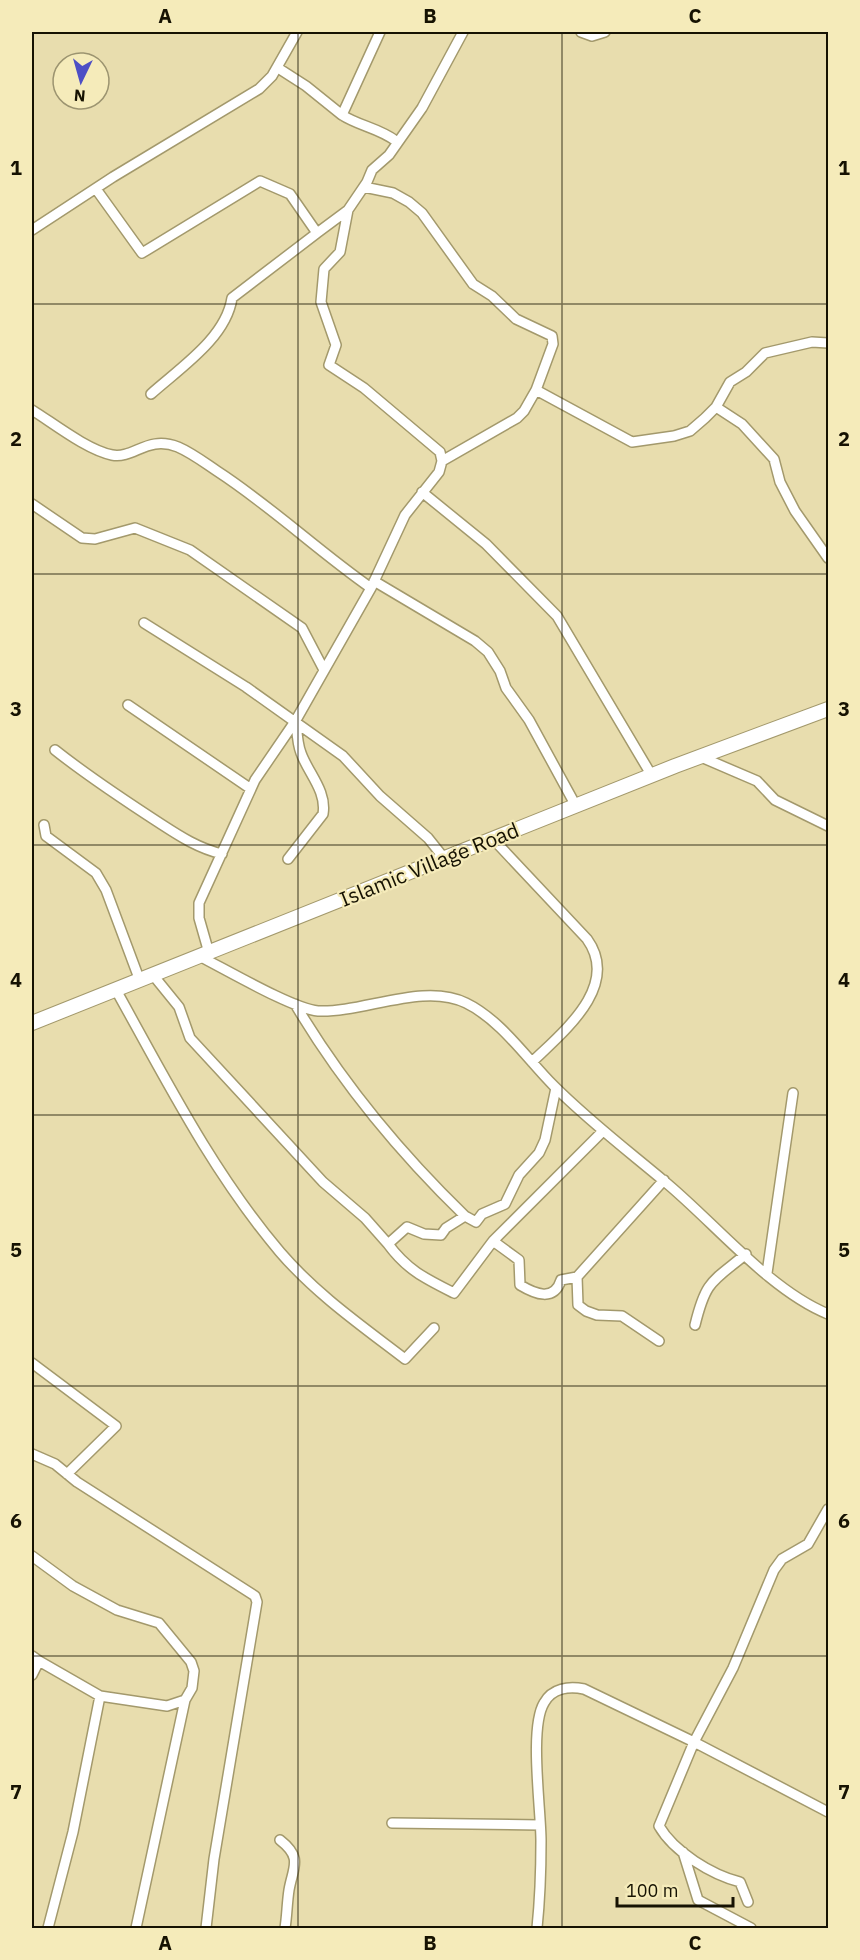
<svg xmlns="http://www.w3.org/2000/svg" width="860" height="1960" font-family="'IBM Plex Sans',sans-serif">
<rect width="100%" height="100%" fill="#e8ddae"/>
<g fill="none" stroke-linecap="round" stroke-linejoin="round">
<defs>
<path id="street" d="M 581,32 L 592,36 L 605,32
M 278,68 L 306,86 L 342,115 L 380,32
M 342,115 C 359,126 379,128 396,141
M 364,187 L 393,193 L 409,202 L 422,213 L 473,284 L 492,296 L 516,319 L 552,336 L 553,344 L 536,390
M 96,189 L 142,253 L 260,181 L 290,194 L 317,233 L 232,298 C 226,338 180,368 151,394
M 32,230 L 113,177 L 259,89 L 272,76 L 297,32
M 317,233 L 348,210
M 716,407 L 742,424 L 774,459 L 780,482 L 795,511 L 828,558
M 32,410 C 53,423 87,450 112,455 C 134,459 147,435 178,447 C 192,453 205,463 217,471 C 271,506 318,551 371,588
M 442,461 L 517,418 L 524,411 L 536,390 L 632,442 L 674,436 L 690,431 L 705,418 L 716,407 L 730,382 L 746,372 L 765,353 L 812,342 L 828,343
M 422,492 L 486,544 L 557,616 L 652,776
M 32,504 L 82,538 L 95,539 L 135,528 L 190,550 L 302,628 L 324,670
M 374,581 L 475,641 L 488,652 L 500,671 L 506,688 L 529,720 L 576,806
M 144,623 L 246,687 L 343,756 L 380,796 L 428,838 L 444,858
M 128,705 L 251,789
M 55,750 C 89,777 124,800 161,824 C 181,837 198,848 222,854
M 701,757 L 757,781 L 775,800 L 828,826
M 44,825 L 46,836 L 96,873 L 106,890 L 140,981
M 493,839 L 587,939 C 621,986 563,1032 532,1062
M 288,859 L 323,814 C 327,791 308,773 301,753 C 297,743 297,731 296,720
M 209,953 L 199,918 L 199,903 L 255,780 L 296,720 L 371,588 L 405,515 L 439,472 L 442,461 L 440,452 L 364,388 L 329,365 L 336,345 L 321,302 L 324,269 L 340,252 L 348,210 L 367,182 L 372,170 L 389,155 L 422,108 L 463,32
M 199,956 C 225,969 293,1009 318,1011 C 363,1013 424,982 466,1003 C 501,1020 527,1059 554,1086 C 589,1121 627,1150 664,1181 C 714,1222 769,1290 828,1314
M 153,975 L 179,1007 L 190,1038 L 323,1182 L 365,1218 L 388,1244 L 407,1227 L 424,1234 L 441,1235 L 446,1228 L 465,1216 L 476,1222 L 482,1214 L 505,1204 L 519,1175 L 539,1153 L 545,1140 L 556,1088
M 116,990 C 166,1080 213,1173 280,1252 C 316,1294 362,1326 405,1359 L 434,1328
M 295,1004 C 342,1083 399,1152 465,1216
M 603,1131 L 493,1241 L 519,1260 L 520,1285 C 535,1294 554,1302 561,1280 L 577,1277 L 664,1180
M 388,1244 C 407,1270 426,1279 454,1293 L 493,1241
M 767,1273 L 793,1093
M 577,1277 L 578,1305 L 586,1311 L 597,1315 L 622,1316 L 659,1341
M 695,1325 C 706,1280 712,1282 746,1254
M 32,1363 L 116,1426 L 67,1474
M 32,1454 L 55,1464 L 77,1482 L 255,1596 L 257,1602 L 214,1859 L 206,1928
M 828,1509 L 808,1544 L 782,1559 L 774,1570 L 733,1668 L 694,1742 L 828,1812
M 32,1556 L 73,1586 L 117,1610 L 159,1623 L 191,1662 L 194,1671 L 192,1688 L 185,1700 L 167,1706 L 100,1696 L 39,1661
M 32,1656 L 39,1661 L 32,1675
M 392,1823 L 540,1825
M 280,1840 C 303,1858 293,1867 289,1890 C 287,1903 287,1916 285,1928
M 683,1852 L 698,1900 L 751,1928
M 48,1928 L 73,1832 L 100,1696
M 136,1928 L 185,1700
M 537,1928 C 540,1899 541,1870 541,1841 C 541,1809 529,1728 544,1703 C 552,1688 569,1686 584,1689 L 694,1742 L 659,1826 C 674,1852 712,1875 740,1882 L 748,1902"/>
<path id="secondary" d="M 32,1023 L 675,766 L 828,709"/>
</defs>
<use href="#street" stroke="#a3996c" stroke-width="12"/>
<use href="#secondary" stroke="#a3996c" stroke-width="16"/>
<use href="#street" stroke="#fff" stroke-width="9"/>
<use href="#secondary" stroke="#fff" stroke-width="14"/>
</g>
<path fill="none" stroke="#161202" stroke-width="1.5" stroke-opacity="0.55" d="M 298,32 L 298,1928M 562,32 L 562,1928M 32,304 L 828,304M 32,574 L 828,574M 32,845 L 828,845M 32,1115 L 828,1115M 32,1386 L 828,1386M 32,1656 L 828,1656"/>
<g text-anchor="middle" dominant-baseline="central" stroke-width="4.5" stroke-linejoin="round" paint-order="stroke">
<g font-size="21" fill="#161202" stroke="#f5ebba">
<text transform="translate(429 864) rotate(-22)">Islamic Village Road</text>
</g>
</g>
<rect width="860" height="1960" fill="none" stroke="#f5ebba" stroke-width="66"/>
<g transform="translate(81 81) rotate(185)"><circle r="28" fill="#f5ebba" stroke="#9c9470" stroke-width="1.5"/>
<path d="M0-4.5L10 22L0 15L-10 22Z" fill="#4d4ec5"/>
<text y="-9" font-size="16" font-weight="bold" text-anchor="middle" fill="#161202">N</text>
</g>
<path d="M617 1897v9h116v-9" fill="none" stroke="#161202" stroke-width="3"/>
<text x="626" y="1897" font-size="18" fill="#161202" stroke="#f5ebba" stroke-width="4.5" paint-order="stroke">100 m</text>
<rect x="33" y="33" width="794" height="1894" fill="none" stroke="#161202" stroke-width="2"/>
<g font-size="20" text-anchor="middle" font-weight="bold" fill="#161202">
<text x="165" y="23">A</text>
<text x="430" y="23">B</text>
<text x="695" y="23">C</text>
<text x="16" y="175">1</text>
<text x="844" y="175">1</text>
<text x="16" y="446">2</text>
<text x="844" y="446">2</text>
<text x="16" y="716">3</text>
<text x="844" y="716">3</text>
<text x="16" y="987">4</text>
<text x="844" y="987">4</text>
<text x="16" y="1257">5</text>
<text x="844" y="1257">5</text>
<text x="16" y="1528">6</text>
<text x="844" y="1528">6</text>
<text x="16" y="1799">7</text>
<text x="844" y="1799">7</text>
<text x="165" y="1950">A</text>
<text x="430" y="1950">B</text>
<text x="695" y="1950">C</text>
</g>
</svg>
